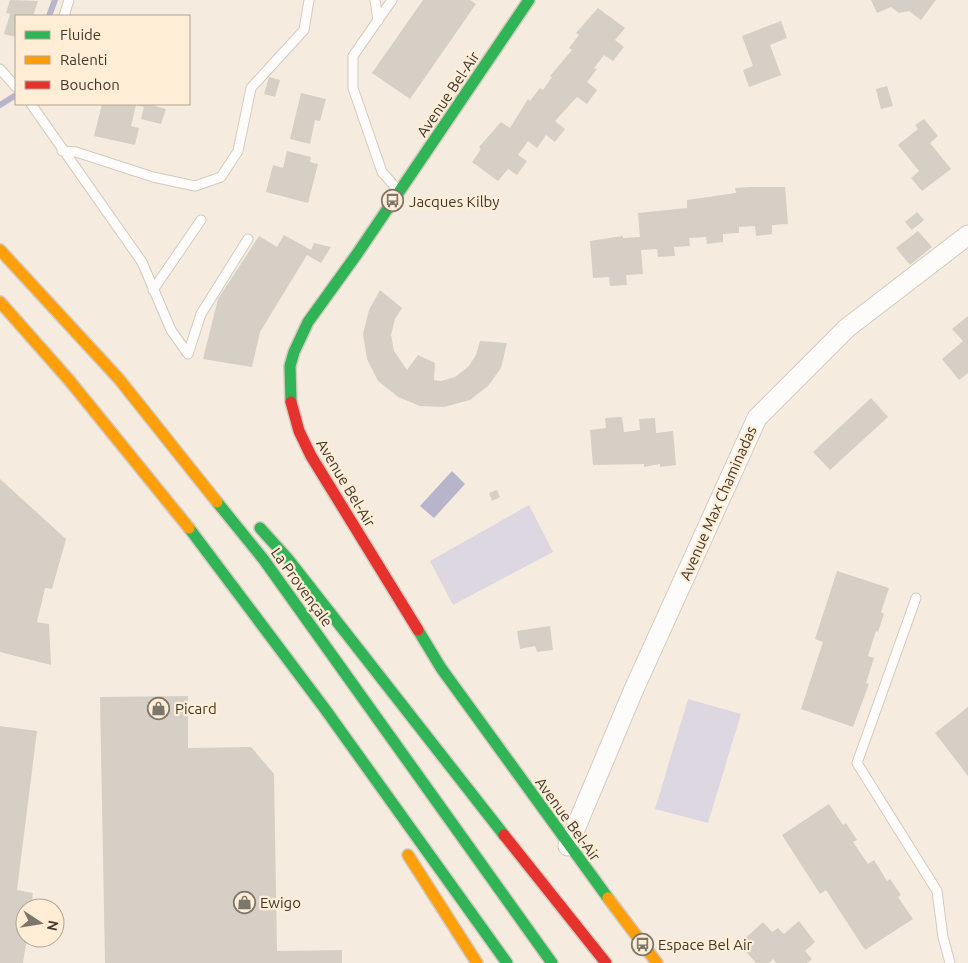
<svg xmlns="http://www.w3.org/2000/svg" width="968" height="963" font-family="Ubuntu,sans-serif">
<rect width="100%" height="100%" fill="#f5ecdf"/>
<path fill="#dcd7e0" d="M 529,505 L 553,552 L 453,605 L 430,561 Z
M 688,699 L 741,714 L 708,823 L 655,809 Z"/>
<path fill="#b7b4cb" d="M 452,471 L 465,484 L 434,518 L 420,506 Z"/>
<g fill="none" stroke-linecap="round" stroke-linejoin="round">
<path stroke="#b7b4cb" stroke-width="6" d="M 49,16 L 55,0
M 0,105 L 16,95"/>
</g>
<path fill="#d6cfc5" d="M 10,0 L 38,1 L 33,16 L 16,16 L 16,37 L 4,34 L 10,14 L 6,13 Z
M 423,0 L 470,0 L 476,4 L 410,99 L 372,73 Z
M 871,0 L 936,0 L 921,20 L 909,11 L 899,13 L 891,7 L 877,13 Z
M 598,8 L 625,28 L 615,40 L 624,47 L 613,61 L 604,55 L 594,68 L 597,69 L 587,82 L 597,90 L 587,104 L 577,97 L 555,121 L 565,129 L 555,142 L 546,135 L 537,148 L 528,141 L 518,155 L 527,161 L 517,175 L 508,169 L 498,181 L 472,162 L 481,149 L 479,147 L 501,122 L 510,128 L 528,99 L 530,101 L 540,88 L 543,90 L 552,77 L 550,76 L 572,50 L 569,48 L 579,35 L 576,33 Z
M 781,21 L 787,38 L 770,45 L 781,75 L 749,87 L 743,70 L 753,66 L 742,36 Z
M 269,77 L 280,80 L 275,97 L 264,94 Z
M 887,86 L 893,106 L 881,109 L 876,89 Z
M 301,93 L 326,99 L 320,121 L 315,120 L 310,144 L 290,139 Z
M 102,104 L 155,104 L 155,106 L 166,109 L 161,124 L 141,119 L 144,107 L 136,105 L 131,126 L 139,128 L 135,145 L 94,136 Z
M 924,119 L 938,136 L 930,143 L 951,169 L 922,191 L 911,178 L 919,171 L 898,145 L 918,129 L 915,125 Z
M 287,151 L 311,157 L 310,162 L 318,164 L 308,203 L 266,192 L 273,165 L 283,168 Z
M 751,187 L 785,187 L 788,224 L 772,225 L 772,234 L 756,236 L 755,226 L 739,227 L 739,233 L 723,234 L 723,242 L 707,244 L 706,237 L 689,238 L 690,246 L 674,247 L 675,256 L 658,257 L 657,249 L 641,250 L 643,274 L 626,275 L 627,285 L 610,286 L 609,277 L 593,278 L 590,241 L 623,236 L 623,238 L 640,237 L 638,213 L 687,208 L 687,200 L 736,193 L 735,188 Z
M 917,212 L 924,220 L 912,230 L 905,222 Z
M 918,231 L 932,247 L 910,265 L 896,248 Z
M 284,235 L 311,250 L 314,243 L 331,247 L 321,263 L 307,255 L 260,332 L 252,367 L 203,359 L 218,299 L 250,250 L 259,236 L 277,247 Z
M 380,290 L 402,308 L 395,319 L 391,335 L 394,351 L 407,370 L 418,355 L 435,363 L 434,380 L 441,381 L 455,377 L 468,367 L 476,355 L 480,341 L 507,343 L 501,368 L 488,386 L 470,400 L 444,407 L 420,406 L 398,397 L 378,381 L 367,359 L 363,334 L 369,310 Z
M 968,316 L 968,373 L 959,380 L 942,359 L 963,341 L 952,329 Z
M 871,398 L 888,417 L 830,470 L 813,452 Z
M 622,417 L 624,432 L 640,430 L 639,419 L 655,418 L 656,433 L 673,431 L 676,465 L 660,467 L 660,464 L 644,467 L 644,464 L 593,465 L 590,430 L 606,428 L 605,418 Z
M 0,479 L 66,539 L 52,589 L 45,588 L 37,622 L 49,624 L 51,665 L 0,652 Z
M 497,490 L 500,497 L 492,501 L 489,493 Z
M 837,571 L 889,588 L 881,612 L 884,614 L 878,632 L 876,631 L 868,656 L 874,658 L 866,683 L 869,684 L 853,727 L 801,709 L 823,642 L 815,639 Z
M 550,626 L 553,650 L 537,652 L 535,646 L 520,649 L 517,631 Z
M 188,696 L 188,748 L 251,747 L 274,774 L 277,951 L 342,950 L 342,963 L 105,963 L 100,697 Z
M 968,707 L 968,776 L 935,733 Z
M 0,726 L 37,731 L 17,890 L 33,893 L 31,908 L 25,908 L 25,938 L 27,938 L 23,963 L 0,963 Z
M 829,804 L 843,825 L 846,823 L 857,840 L 853,842 L 868,864 L 874,860 L 887,881 L 890,879 L 901,895 L 898,897 L 913,919 L 865,950 L 826,890 L 820,894 L 782,835 Z
M 799,921 L 815,942 L 805,951 L 812,959 L 807,963 L 776,963 L 773,959 L 769,963 L 756,963 L 739,944 L 763,922 L 772,932 L 778,928 L 784,934 Z"/>
<g fill="none" stroke-linecap="round" stroke-linejoin="round">
<defs>
<path id="lane" d="M 375,0 L 378,21
M 392,0 L 353,56 L 353,88 L 382,172 L 398,190
M 64,16 L 69,0
M 0,69 L 16,87
M 31,104 L 142,262 L 171,330 L 188,354 L 201,314 L 248,239
M 62,151 L 76,152 L 153,177 L 195,186 L 221,177 L 238,151 L 251,88 L 304,30 L 309,0
M 153,290 L 201,220
M 916,598 L 857,763 L 937,891 L 943,937 L 950,963"/>
<path id="street" d="M 568,846 L 634,689 L 757,418 L 847,328 L 968,235"/>
<path id="fast" d="M 291,402 L 290,366 L 294,352 L 308,322 L 357,254 L 529,0
M 217,502 L 264,560 L 552,963
M 189,528 L 325,709 L 507,963
M 260,528 L 288,559 L 504,835
M 418,630 L 441,668 L 608,898"/>
<path id="slow" d="M 0,250 L 119,379 L 217,502
M 0,302 L 69,380 L 189,528
M 408,855 L 477,963
M 608,898 L 657,963"/>
<path id="jam" d="M 291,402 L 299,431 L 311,456 L 418,630
M 504,835 L 606,963"/>
</defs>
<use href="#lane" stroke="#d2cac0" stroke-width="11"/>
<use href="#street" stroke="#d2cac0" stroke-width="21"/>
<use href="#fast" stroke="#d2cac0" stroke-width="14"/>
<use href="#slow" stroke="#d2cac0" stroke-width="14"/>
<use href="#jam" stroke="#d2cac0" stroke-width="14"/>
<use href="#lane" stroke="#fefcfa" stroke-width="9"/>
<use href="#street" stroke="#fefcfa" stroke-width="19"/>
<use href="#fast" stroke="#30b455" stroke-width="11"/>
<use href="#slow" stroke="#ff9f0a" stroke-width="11"/>
<use href="#jam" stroke="#e5322d" stroke-width="11"/>
</g>
<defs>
<symbol id="bus-ring" viewBox="-11 -11 22 22"><circle r="9.5" fill="#ffedd5" stroke="#7d766b" stroke-width="1.5"/><path d="M-5-6H5V4H4V6H2V4H-2V6H-4V4H-5ZM-3.5-4V0h7V-4ZM-3.5 1.2v1.5H-2V1.2ZM2 1.2v1.5H3.5V1.2Z" fill="#7d766b"/></symbol>
<symbol id="shop-ring" viewBox="-11 -11 22 22"><circle r="9.5" fill="#ffedd5" stroke="#7d766b" stroke-width="1.5"/><path d="M-5-2.5h2.3a2.7 3.5 0 0 1 5.4 0H5L5.5 6h-11ZM-1.5-2.5h3a1.5 2.3 0 0 0-3 0Z" fill="#7d766b"/></symbol>
</defs>
<g fill-rule="evenodd">
<use href="#bus-ring" x="380" y="188" width="25" height="25"/>
<use href="#shop-ring" x="146" y="696" width="25" height="25"/>
<use href="#shop-ring" x="232" y="890" width="25" height="25"/>
<use href="#bus-ring" x="630" y="932" width="25" height="25"/>
</g>
<g text-anchor="middle" dominant-baseline="central" stroke-width="4.5" stroke-linejoin="round" paint-order="stroke">
<g font-size="15" fill="#3d372d" stroke="#ffedd5">
<text transform="translate(448 94) rotate(-56)">Avenue Bel-Air</text>
<text transform="translate(346 483) rotate(59)">Avenue Bel-Air</text>
<text transform="translate(718 503) rotate(-66)">Avenue Max Chaminadas</text>
<text transform="translate(302 587) rotate(54)">La Provençale</text>
<text transform="translate(568 819) rotate(54)">Avenue Bel-Air</text>
</g>
<g font-size="15" fill="#3d372d" stroke="#ffedd5" text-anchor="start">
<text x="409" y="201">Jacques Kilby</text>
<text x="175" y="708">Picard</text>
<text x="260" y="902">Ewigo</text>
<text x="658" y="944">Espace Bel Air</text>
</g>
</g>
<rect x="15" y="15" width="175" height="90" fill="#ffedd5" stroke="#b1a492"/>
<rect x="25" y="31" width="25" height="8" fill="#30b455" stroke="#b1a492"/>
<text x="60" y="40" font-size="15" fill="#3d372d">Fluide</text>
<rect x="25" y="56" width="25" height="8" fill="#ff9f0a" stroke="#b1a492"/>
<text x="60" y="65" font-size="15" fill="#3d372d">Ralenti</text>
<rect x="25" y="81" width="25" height="8" fill="#e5322d" stroke="#b1a492"/>
<text x="60" y="90" font-size="15" fill="#3d372d">Bouchon</text>
<g transform="translate(40 923) rotate(102)"><circle r="24" fill="#ffedd5" stroke="#b1a492"/>
<path d="M0-4L9 19L0 12L-9 19Z" fill="#7d766b"/>
<text y="-8" font-size="14" font-weight="bold" text-anchor="middle" fill="#3d372d">N</text>
</g>
</svg>
